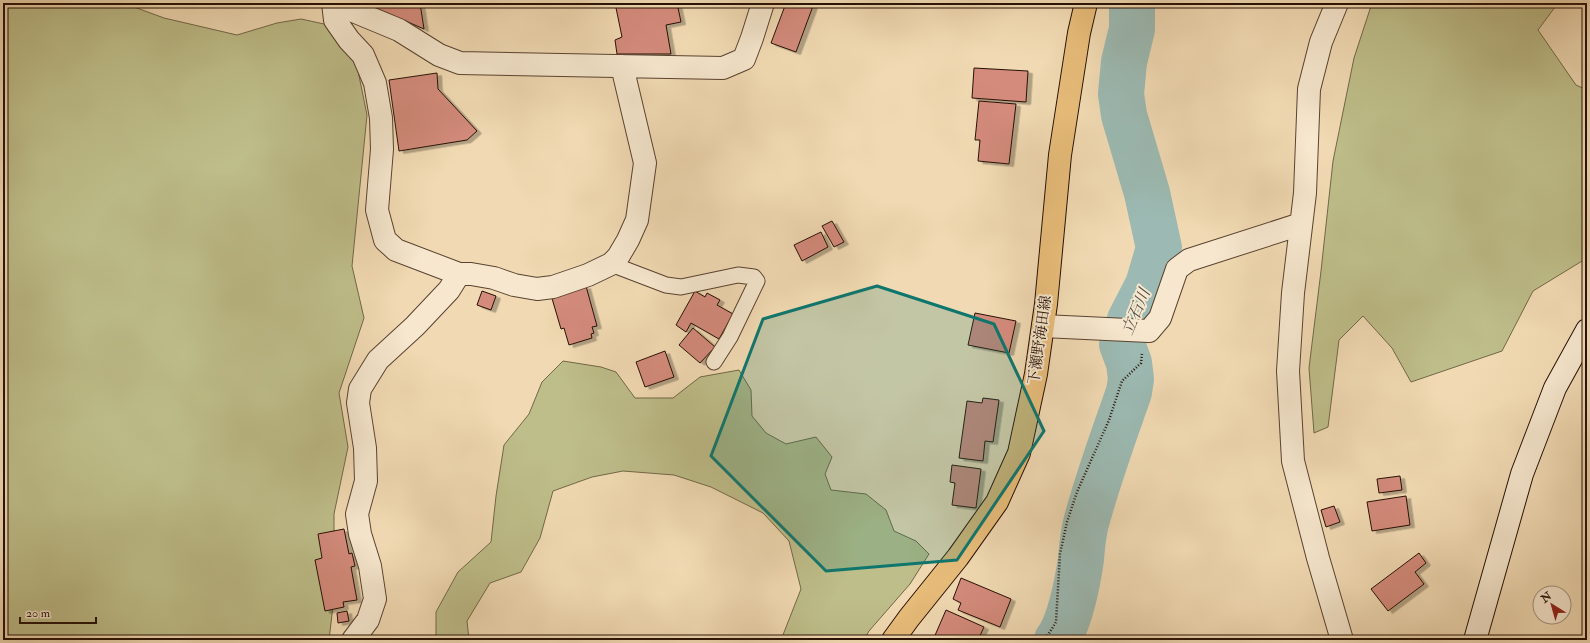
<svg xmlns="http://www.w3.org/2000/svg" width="1590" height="643" font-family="'IM FELL Double Pica','Noto Serif JP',serif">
<defs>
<filter id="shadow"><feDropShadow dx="4.5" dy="2.5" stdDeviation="0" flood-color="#0004"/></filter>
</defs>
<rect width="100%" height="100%" fill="#f1dab3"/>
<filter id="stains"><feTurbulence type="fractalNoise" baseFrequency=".005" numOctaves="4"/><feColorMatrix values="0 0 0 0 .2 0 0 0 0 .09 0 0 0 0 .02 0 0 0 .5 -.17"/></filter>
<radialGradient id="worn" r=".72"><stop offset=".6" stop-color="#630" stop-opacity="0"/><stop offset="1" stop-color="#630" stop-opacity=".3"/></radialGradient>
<path fill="#bebe8a" stroke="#726748" d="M 3,3 L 126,3 L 126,4 L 164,18 L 237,35 L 277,23 L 301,19 L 324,24 L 357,66 L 367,115 L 352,266 L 364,318 L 339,393 L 348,447 L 334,514 L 334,597 L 329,640 L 3,640 Z
M 1372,3 L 1558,3 L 1538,30 L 1576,85 L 1587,90 L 1587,258 L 1533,291 L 1502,351 L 1411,382 L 1392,348 L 1363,316 L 1339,340 L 1328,427 L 1314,433 L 1309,368 L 1321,271 L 1333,161 L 1354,58 Z
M 563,361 L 601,367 L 616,372 L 635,398 L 673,398 L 700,377 L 739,370 L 751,390 L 752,416 L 766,433 L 786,444 L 816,437 L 832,457 L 825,474 L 831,490 L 866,494 L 886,510 L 894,531 L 916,541 L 929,554 L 910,584 L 869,631 L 864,640 L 781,640 L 801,589 L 789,541 L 763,513 L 711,487 L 674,475 L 623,471 L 592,477 L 553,491 L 540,538 L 521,572 L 490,583 L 467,621 L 469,640 L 436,640 L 436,612 L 458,572 L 491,542 L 496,496 L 504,445 L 529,414 L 542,382 Z"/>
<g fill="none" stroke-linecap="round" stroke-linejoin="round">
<path stroke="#9cbab3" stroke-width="46" d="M 1057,640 C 1070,623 1078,580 1081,559 C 1082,547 1083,534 1086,523 C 1098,478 1114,435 1129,392 L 1131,379 L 1129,363 L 1122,344 L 1130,320 L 1148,285 L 1159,248 L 1147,193 L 1124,115 L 1121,94 L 1124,62 L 1132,29 L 1132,3"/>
</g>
<path fill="#d48b7c" stroke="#261005" filter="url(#shadow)" d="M 275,3 L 293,3 L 293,5 Z
M 377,3 L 420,3 L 424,29 L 378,9 Z
M 615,3 L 677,3 L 681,22 L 666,25 L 671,54 L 617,54 L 615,40 L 622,37 Z
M 786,3 L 805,3 L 813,6 L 796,52 L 771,43 Z
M 974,68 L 1028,71 L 1026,102 L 972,98 Z
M 437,73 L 438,89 L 477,131 L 467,140 L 399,151 L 389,80 Z
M 979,101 L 1016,104 L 1009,164 L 978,161 L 980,140 L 975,140 Z
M 832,221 L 844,242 L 834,247 L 822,226 Z
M 821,232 L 828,247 L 802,261 L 794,245 Z
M 586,286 L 597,326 L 592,327 L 594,333 L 591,334 L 592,338 L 569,345 L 564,328 L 561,329 L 551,295 Z
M 482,291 L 496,296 L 491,310 L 477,305 Z
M 695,291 L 705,297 L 707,293 L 720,300 L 717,305 L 733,314 L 719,339 L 691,323 L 686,332 L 676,325 Z
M 975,313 L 1016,321 L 1009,353 L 968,345 Z
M 693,328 L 715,347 L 700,363 L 679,345 Z
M 665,351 L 674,377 L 645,387 L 636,362 Z
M 983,398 L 999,400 L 993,442 L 985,441 L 983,461 L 959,458 L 967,401 L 982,403 Z
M 952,465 L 981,469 L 976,508 L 952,505 L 955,483 L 950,482 Z
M 1400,476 L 1402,490 L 1379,493 L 1377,479 Z
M 1406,496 L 1410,525 L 1372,531 L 1367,502 Z
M 1334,506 L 1340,522 L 1326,527 L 1321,510 Z
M 344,529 L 349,554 L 352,553 L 355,566 L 351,567 L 357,600 L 343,602 L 344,607 L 325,611 L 315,560 L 322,558 L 318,534 Z
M 1419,553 L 1426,563 L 1415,572 L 1424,584 L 1388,611 L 1371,589 Z
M 961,578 L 1011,599 L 1000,627 L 958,610 L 961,603 L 953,599 Z
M 946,610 L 984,627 L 978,640 L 933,640 Z
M 347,611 L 349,621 L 338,623 L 337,613 Z"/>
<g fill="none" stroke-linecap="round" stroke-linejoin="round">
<defs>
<path id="lane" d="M 611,264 L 666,285 L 681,287 L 738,275 L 754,277 L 757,281 L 730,337 L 714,362"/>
<path id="street" d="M 333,3 L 335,20 L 349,40 L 363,55 L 375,83 L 381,118 L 382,149 L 377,210 L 385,240 L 396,250 L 459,274 L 471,274 L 494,278 L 514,285 L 537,289 L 553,287 L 588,275 L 611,264 L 618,257 L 628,240 L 637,220 L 645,163 L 622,66
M 334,3 L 399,30 L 439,55 L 460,63 L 723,68 L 744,59 L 752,38 L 763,3
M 1337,3 L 1321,42 L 1309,89 L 1305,193 L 1293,293 L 1288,371 L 1293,461 L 1318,558 L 1342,640
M 1043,326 L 1149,331 L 1160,318 L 1177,269 L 1189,260 L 1301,224
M 353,640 L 368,620 L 375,599 L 370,566 L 360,534 L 357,514 L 366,481 L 365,448 L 358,403 L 360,389 L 378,360 L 415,326 L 449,290 L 459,274"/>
<path id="secondary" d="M 1475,640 L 1522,474 L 1555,388 L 1587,330"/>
<path id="primary" d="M 893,640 L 909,618 L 958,557 L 997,502 L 1019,453 L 1036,374 L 1046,304 L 1060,155 L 1079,33 L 1086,3"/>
</defs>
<use href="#lane" stroke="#594230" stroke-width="17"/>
<use href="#street" stroke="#594230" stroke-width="24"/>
<use href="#secondary" stroke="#261005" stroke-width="24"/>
<use href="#primary" stroke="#261005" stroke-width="24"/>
<path stroke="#261005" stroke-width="2.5" stroke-dasharray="1 2" stroke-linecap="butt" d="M 1043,640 L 1048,635 L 1056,622 L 1060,554 L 1067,522 L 1077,492 L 1109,420 L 1122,381 L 1141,363 L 1142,354"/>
<use href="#lane" stroke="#f6e7ce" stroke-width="15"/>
<use href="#street" stroke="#f6e7ce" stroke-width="22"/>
<use href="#secondary" stroke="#f6e7ce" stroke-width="22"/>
<use href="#primary" stroke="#e8bd7a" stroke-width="22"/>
</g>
<path fill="#0f766e" fill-opacity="0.2" stroke="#0f766e" stroke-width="3" stroke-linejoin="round" d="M 877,286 L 994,324 L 1044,431 L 957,560 L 826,571 L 711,456 L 763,319 Z"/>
<g text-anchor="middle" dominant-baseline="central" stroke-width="4" stroke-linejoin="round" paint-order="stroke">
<g font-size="15" fill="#261005" stroke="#f6e7ce">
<text transform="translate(1040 340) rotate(-82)">下瀬野海田線</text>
</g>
<g font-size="16" font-style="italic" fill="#4f4c42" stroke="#f6e7ce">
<text transform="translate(1136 312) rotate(-67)">立石川</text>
</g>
</g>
<rect width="1590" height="643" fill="none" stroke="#f1dab3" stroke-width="16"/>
<rect x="4" y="4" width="1582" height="635" fill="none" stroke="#261005" stroke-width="2"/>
<rect x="8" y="8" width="1574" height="627" fill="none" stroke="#261005"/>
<g transform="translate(1552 605) rotate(323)"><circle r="19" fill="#f6e7ce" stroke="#a3917e"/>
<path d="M0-3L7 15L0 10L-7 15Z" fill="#8f2418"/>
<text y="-6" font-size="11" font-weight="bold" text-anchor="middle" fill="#261005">N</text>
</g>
<path d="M20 617v6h76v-6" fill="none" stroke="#261005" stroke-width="2"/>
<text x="26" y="617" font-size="12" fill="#261005" stroke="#f6e7ce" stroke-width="3" paint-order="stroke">20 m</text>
<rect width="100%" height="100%" filter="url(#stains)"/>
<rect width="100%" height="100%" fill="url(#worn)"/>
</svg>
